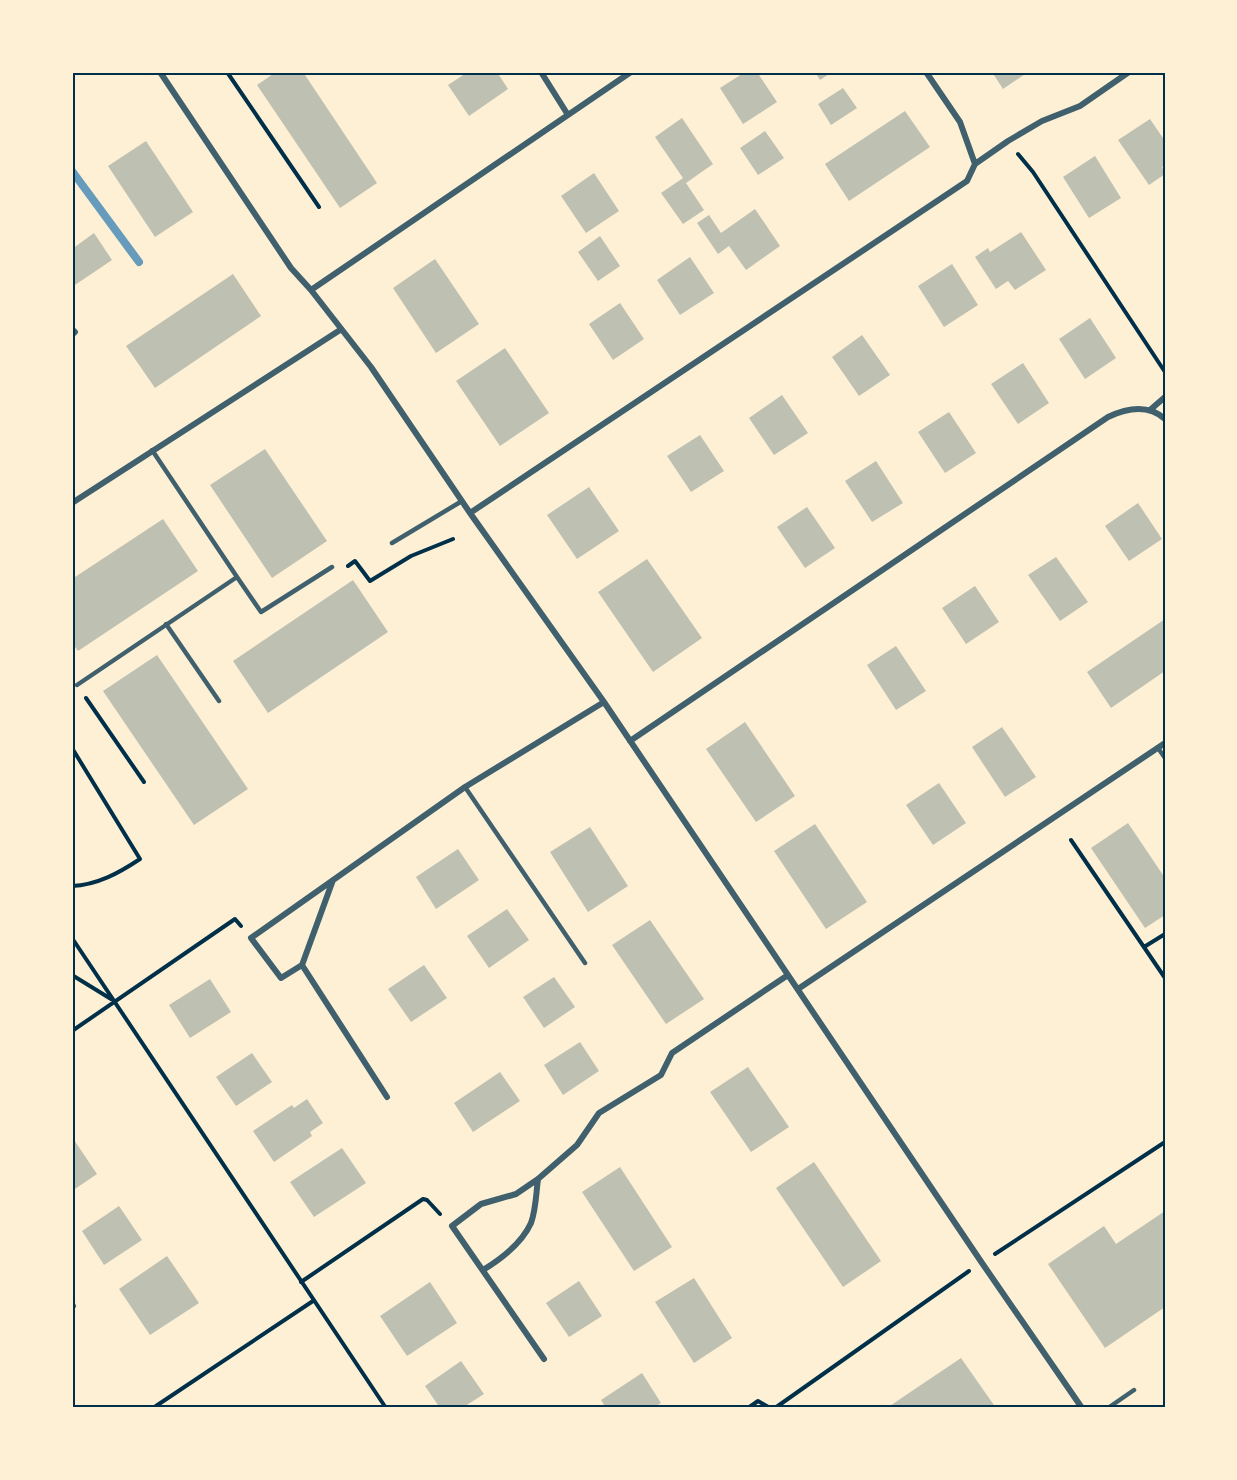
<svg xmlns="http://www.w3.org/2000/svg" width="1237" height="1480" font-family="'PT Sans Narrow',sans-serif">
<rect width="100%" height="100%" fill="#fdf0d5"/>
<g fill="none" stroke-linecap="round" stroke-linejoin="round">
<path stroke="#669bbc" stroke-width="8" d="M 72,171 L 139,262"/>
</g>
<path fill="#bec0b2" d="M 276,72 L 303,72 L 377,183 L 340,208 L 257,85 Z
M 468,72 L 497,72 L 508,89 L 469,116 L 448,85 Z
M 745,72 L 757,72 L 777,102 L 743,124 L 720,88 Z
M 815,72 L 832,72 L 820,80 Z
M 992,72 L 1028,72 L 1003,89 Z
M 843,88 L 857,108 L 831,125 L 818,104 Z
M 905,111 L 930,147 L 849,201 L 825,164 Z
M 682,118 L 713,164 L 686,183 L 704,210 L 683,224 L 661,193 L 683,178 L 655,137 Z
M 1150,119 L 1165,141 L 1165,165 L 1162,167 L 1165,174 L 1149,185 L 1118,140 Z
M 765,131 L 784,158 L 758,175 L 740,148 Z
M 146,141 L 193,212 L 155,237 L 108,166 Z
M 1095,156 L 1121,198 L 1089,218 L 1063,177 Z
M 594,173 L 619,211 L 586,233 L 561,196 Z
M 755,209 L 780,246 L 746,270 L 729,246 L 718,254 L 697,223 L 709,215 L 721,233 Z
M 1021,232 L 1046,270 L 1015,290 L 1008,281 L 996,289 L 975,257 L 988,248 L 990,252 Z
M 94,233 L 112,260 L 72,287 L 72,249 Z
M 600,236 L 620,266 L 598,281 L 578,252 Z
M 690,257 L 714,293 L 680,315 L 657,280 Z
M 435,259 L 479,324 L 436,353 L 393,288 Z
M 952,264 L 978,305 L 944,327 L 918,286 Z
M 233,274 L 261,316 L 155,388 L 126,346 Z
M 620,303 L 644,339 L 613,360 L 589,324 Z
M 1090,318 L 1116,358 L 1085,379 L 1059,339 Z
M 862,335 L 890,375 L 859,396 L 832,357 Z
M 505,348 L 549,413 L 500,446 L 456,381 Z
M 1023,363 L 1049,403 L 1018,424 L 991,384 Z
M 782,395 L 808,433 L 774,455 L 749,418 Z
M 949,412 L 976,453 L 945,473 L 918,432 Z
M 700,435 L 724,471 L 691,492 L 667,456 Z
M 265,449 L 327,541 L 272,578 L 210,485 Z
M 876,461 L 903,503 L 872,522 L 845,481 Z
M 589,487 L 619,531 L 577,559 L 547,515 Z
M 1138,503 L 1162,539 L 1129,561 L 1105,526 Z
M 807,507 L 835,548 L 805,568 L 777,527 Z
M 163,519 L 198,571 L 78,651 L 72,643 L 72,579 Z
M 1056,557 L 1088,602 L 1060,621 L 1028,575 Z
M 647,559 L 702,638 L 653,672 L 598,592 Z
M 353,580 L 388,632 L 268,713 L 233,661 Z
M 975,586 L 999,622 L 966,644 L 942,608 Z
M 1165,619 L 1165,671 L 1111,708 L 1087,672 Z
M 896,646 L 926,691 L 896,710 L 867,665 Z
M 157,655 L 248,789 L 194,825 L 103,691 Z
M 745,722 L 795,796 L 756,822 L 706,749 Z
M 1002,727 L 1036,777 L 1005,797 L 972,747 Z
M 939,783 L 966,823 L 933,845 L 906,805 Z
M 1128,823 L 1165,878 L 1165,915 L 1145,928 L 1091,848 Z
M 815,824 L 867,902 L 826,929 L 774,851 Z
M 590,827 L 628,886 L 588,912 L 550,852 Z
M 458,849 L 479,880 L 436,909 L 416,877 Z
M 507,909 L 529,940 L 489,968 L 467,936 Z
M 650,920 L 704,999 L 666,1024 L 612,945 Z
M 424,965 L 447,998 L 411,1022 L 388,989 Z
M 554,977 L 575,1007 L 544,1028 L 523,997 Z
M 210,979 L 231,1012 L 190,1038 L 169,1005 Z
M 580,1042 L 599,1071 L 563,1095 L 544,1065 Z
M 252,1053 L 272,1082 L 236,1106 L 216,1077 Z
M 748,1067 L 789,1127 L 751,1152 L 710,1092 Z
M 500,1072 L 520,1101 L 473,1132 L 454,1103 Z
M 307,1099 L 323,1123 L 310,1132 L 312,1136 L 274,1162 L 253,1131 L 292,1105 L 294,1108 Z
M 72,1137 L 97,1174 L 72,1191 Z
M 342,1148 L 366,1183 L 314,1217 L 290,1182 Z
M 814,1162 L 881,1261 L 843,1287 L 776,1188 Z
M 620,1167 L 672,1247 L 634,1271 L 582,1192 Z
M 119,1206 L 142,1240 L 104,1265 L 82,1231 Z
M 1165,1211 L 1165,1307 L 1105,1348 L 1048,1264 L 1104,1226 L 1116,1244 Z
M 167,1256 L 199,1303 L 150,1335 L 119,1289 Z
M 694,1278 L 732,1338 L 694,1363 L 655,1302 Z
M 579,1281 L 602,1316 L 569,1337 L 546,1303 Z
M 430,1282 L 457,1323 L 407,1356 L 380,1316 Z
M 961,1358 L 996,1408 L 887,1408 L 906,1395 Z
M 461,1361 L 484,1394 L 462,1408 L 440,1408 L 425,1386 Z
M 642,1373 L 661,1403 L 653,1408 L 606,1408 L 601,1400 Z"/>
<g fill="none" stroke-linecap="round" stroke-linejoin="round">
<path stroke="#003049" stroke-width="4" d="M 227,72 L 319,207
M 1018,154 L 1033,172 L 1165,372
M 348,566 L 355,561 L 370,581 L 411,556 L 453,539
M 86,698 L 144,782
M 72,748 L 140,859 C 119,873 97,885 72,886
M 1071,840 L 1165,978
M 72,938 L 386,1408
M 1144,947 L 1165,934
M 72,975 L 111,999
M 72,1031 L 235,919 L 241,926
M 995,1254 L 1165,1142
M 301,1282 L 423,1199 L 427,1200 L 440,1214
M 155,1408 L 156,1406 L 313,1301
M 748,1408 L 758,1401 L 770,1408
M 775,1408 L 969,1271"/>
<path stroke="#3f606c" stroke-width="4.5" d="M 392,543 L 462,501
M 237,577 L 261,612 L 332,567
M 166,624 L 219,701
M 77,685 L 237,577 L 152,450
M 1158,748 L 1165,758
M 465,787 L 585,963
M 1108,1408 L 1134,1390"/>
<path stroke="#3f606c" stroke-width="6" d="M 160,72 L 291,268 L 311,290 L 371,367 L 470,513 L 604,702 L 982,1263 L 1082,1408
M 541,72 L 568,115
M 975,164 L 1008,141 L 1042,121 L 1080,106 L 1129,72
M 311,290 L 631,72
M 72,329 L 75,332 L 72,335
M 1150,410 L 1165,397
M 72,503 L 340,330
M 470,513 L 967,181 L 975,164 L 960,122 L 926,72
M 630,741 L 1108,417 C 1127,408 1148,404 1165,419
M 333,880 L 302,965 L 281,978 L 251,938 L 465,787 L 604,702
M 302,965 L 387,1097
M 798,989 L 1165,743
M 483,1270 C 501,1259 522,1243 531,1223 C 536,1209 536,1194 538,1179
M 72,1304 L 73,1306
M 544,1359 L 452,1226 L 481,1204 L 516,1194 L 538,1179 L 577,1145 L 599,1113 L 661,1075 L 672,1053 L 788,975"/>
</g>
<rect width="1237" height="1480" fill="none" stroke="#fdf0d5" stroke-width="147"/>
<rect x="74" y="74" width="1090" height="1332" fill="none" stroke="#003049" stroke-width="2"/>
</svg>
